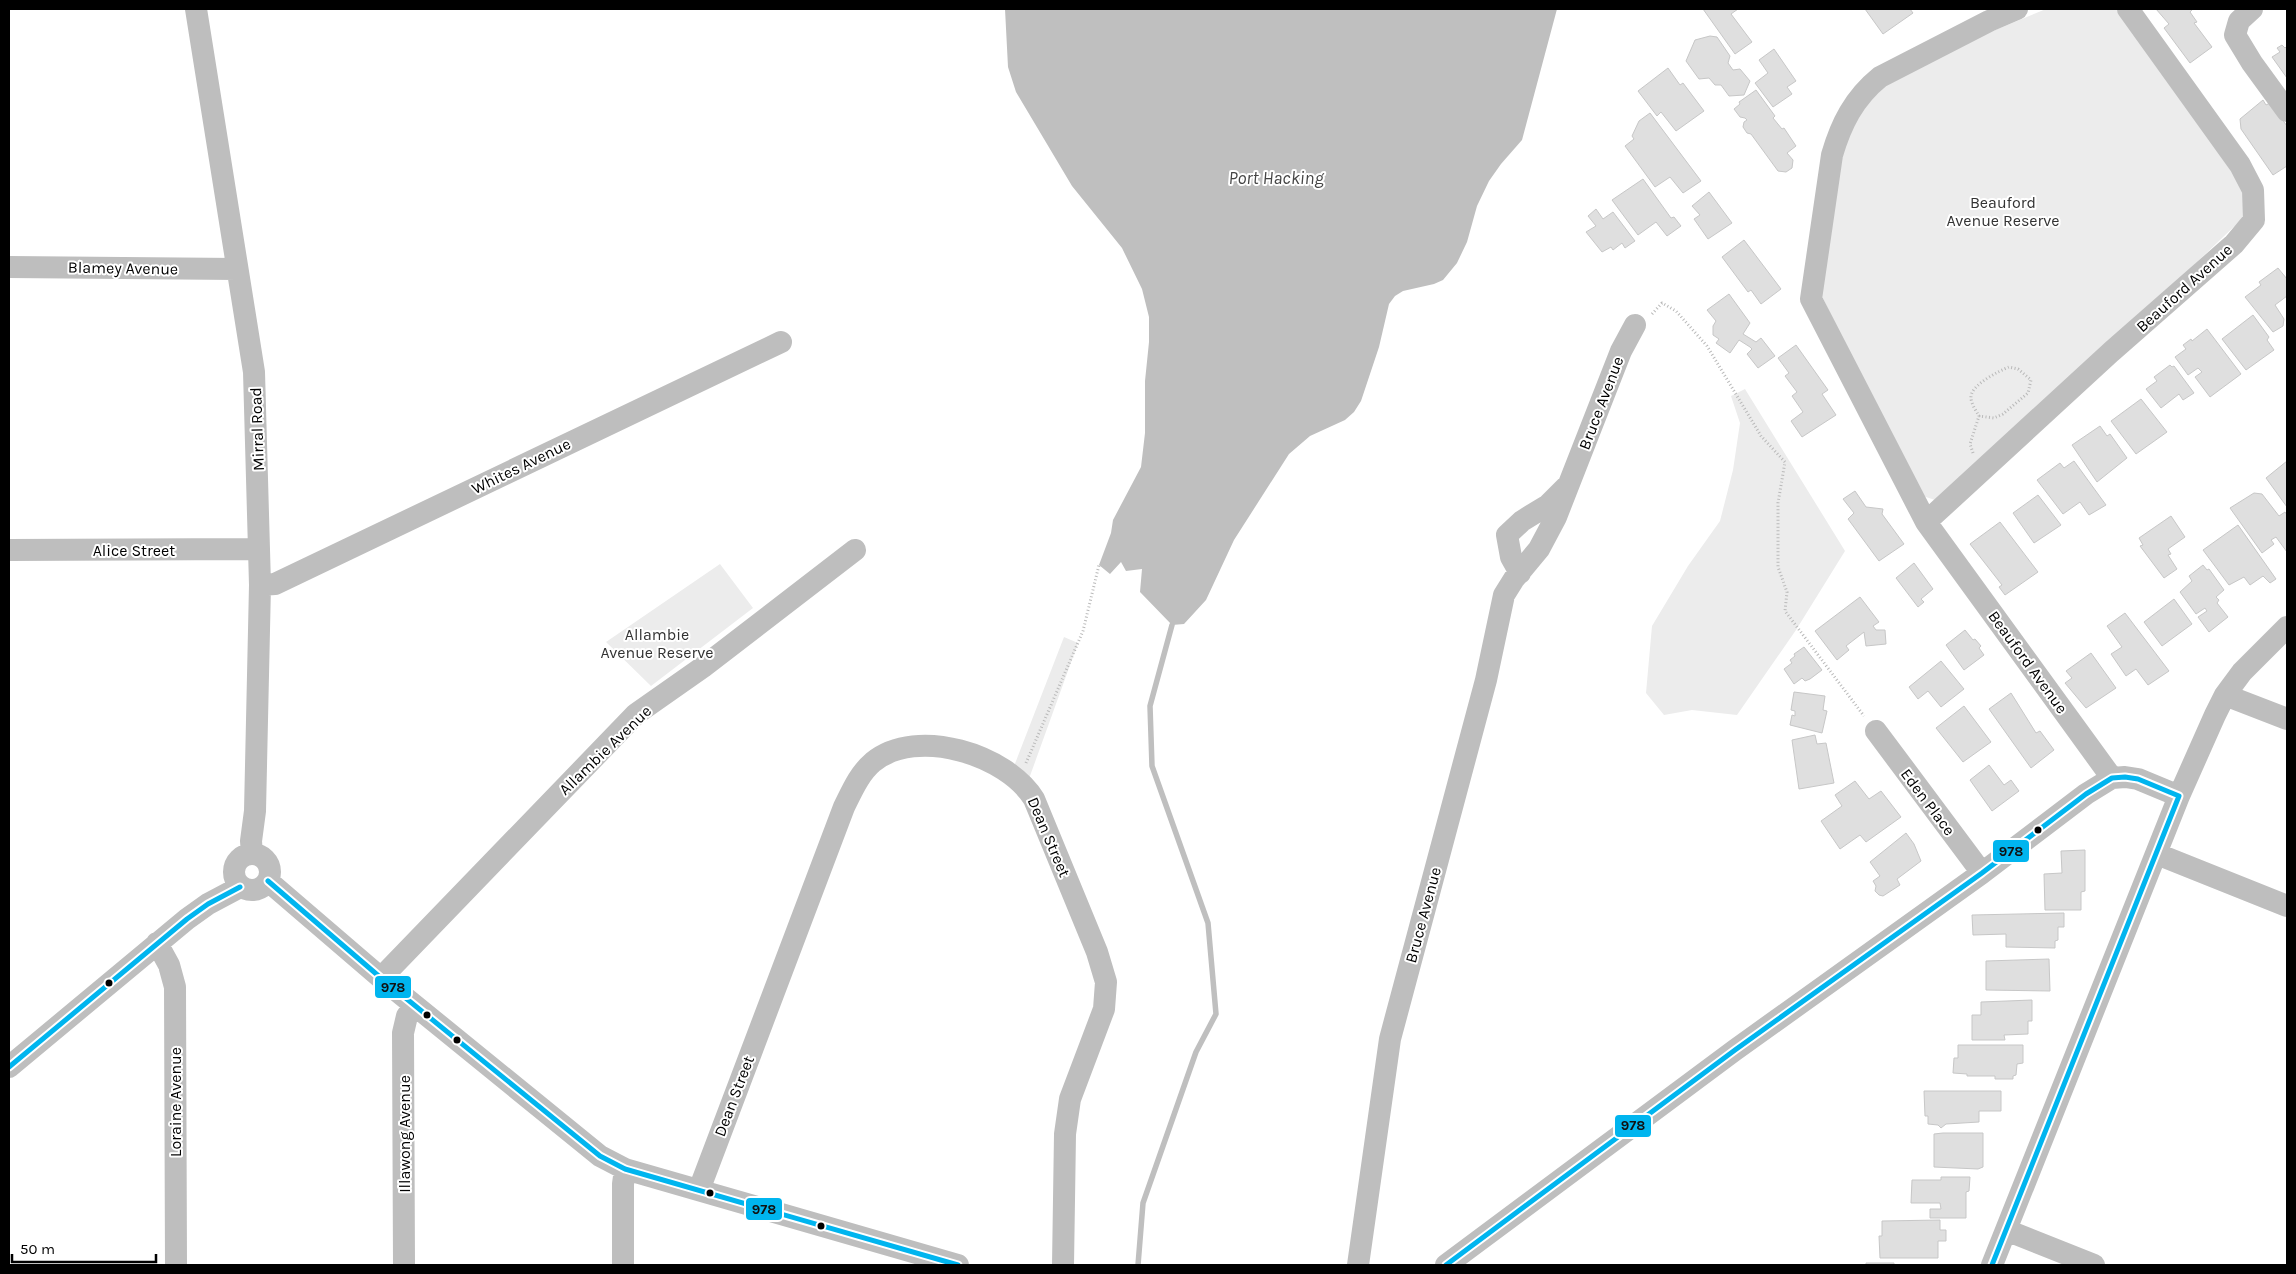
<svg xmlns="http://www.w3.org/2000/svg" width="2296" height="1274" font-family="Karla,sans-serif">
<rect width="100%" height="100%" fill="#fff"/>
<path fill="#ececec" d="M 2046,9 L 2119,9 L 2244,190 L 2245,216 L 2050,403 L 1941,502 L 1920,495 L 1818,288 L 1838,161 L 1857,115 L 1896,71 Z
M 1745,389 L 1845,551 L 1796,630 L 1737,715 L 1692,710 L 1664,715 L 1646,693 L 1652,626 L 1688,566 L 1720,521 L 1733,470 L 1740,423 L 1731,396 Z
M 720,564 L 753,608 L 651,686 L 606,642 Z
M 1064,637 L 1078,643 L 1026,787 L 1011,774 Z"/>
<path fill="#bfbfbf" d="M 1005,9 L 1557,9 L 1522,140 L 1501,164 L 1489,181 L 1477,206 L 1467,242 L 1457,263 L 1443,280 L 1434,284 L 1403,291 L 1395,296 L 1389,304 L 1379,347 L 1361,401 L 1354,412 L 1345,420 L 1310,436 L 1289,454 L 1234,540 L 1206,600 L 1184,624 L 1172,625 L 1140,592 L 1142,569 L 1126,571 L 1121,562 L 1110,574 L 1099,565 L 1111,533 L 1113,520 L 1141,467 L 1145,433 L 1145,381 L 1149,342 L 1149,317 L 1142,289 L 1122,248 L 1072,186 L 1016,92 L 1008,67 Z"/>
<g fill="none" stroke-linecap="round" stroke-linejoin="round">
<path stroke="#bfbfbf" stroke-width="5.5" d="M 1138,1265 L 1143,1203 L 1196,1052 L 1216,1014 L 1208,923 L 1152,766 L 1150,706 L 1172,625"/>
</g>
<path fill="#dfdfdf" stroke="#c7c7c7" d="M 1703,9 L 1738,9 L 1731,14 L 1752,42 L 1735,54 Z
M 1865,9 L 1910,9 L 1913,13 L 1883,34 Z
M 2156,9 L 2193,9 L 2190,12 L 2197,22 L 2194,23 L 2212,47 L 2190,63 L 2164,28 L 2169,24 Z
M 1710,36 L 1717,37 L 1730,56 L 1728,63 L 1733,70 L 1740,69 L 1750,81 L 1744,95 L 1729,96 L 1721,85 L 1715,85 L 1709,78 L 1699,79 L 1686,61 L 1695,40 Z
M 2282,45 L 2285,48 L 2287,46 L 2287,78 L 2272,57 L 2280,52 L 2277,48 Z
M 1774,49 L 1796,81 L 1787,87 L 1792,94 L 1773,107 L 1755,83 L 1768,73 L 1759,60 Z
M 1668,68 L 1680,85 L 1683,83 L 1704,111 L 1676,131 L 1661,112 L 1657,116 L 1638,91 Z
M 1756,90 L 1775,116 L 1773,118 L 1782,129 L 1784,128 L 1796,146 L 1787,153 L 1793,160 L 1792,168 L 1786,172 L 1778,171 L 1751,134 L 1747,133 L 1743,127 L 1744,122 L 1747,120 L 1745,118 L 1740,117 L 1734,109 L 1740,104 L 1739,102 Z
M 2263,100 L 2266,105 L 2270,103 L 2287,126 L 2287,166 L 2273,175 L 2241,129 L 2240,119 Z
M 1650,113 L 1701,181 L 1683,193 L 1670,177 L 1655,187 L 1625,146 L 1634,139 L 1632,136 L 1639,121 Z
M 1643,179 L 1671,218 L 1674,217 L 1681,226 L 1667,236 L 1656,222 L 1638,235 L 1612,200 Z
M 1709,192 L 1732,223 L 1708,239 L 1694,219 L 1700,215 L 1692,206 Z
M 1596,209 L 1603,219 L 1613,212 L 1635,241 L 1625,248 L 1622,243 L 1613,250 L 1611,247 L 1602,252 L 1586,232 L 1596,226 L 1588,216 Z
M 1744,240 L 1781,289 L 1761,304 L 1751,290 L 1748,292 L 1722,257 Z
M 2278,268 L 2287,279 L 2287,296 L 2275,305 L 2284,319 L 2283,326 L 2273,332 L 2245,297 L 2261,285 L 2259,282 Z
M 1729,294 L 1750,323 L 1743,334 L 1756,342 L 1761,338 L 1775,356 L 1758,368 L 1747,354 L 1752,349 L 1750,347 L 1739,340 L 1730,353 L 1716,343 L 1719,339 L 1713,335 L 1713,326 L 1716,321 L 1707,310 Z
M 2253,315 L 2269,337 L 2267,340 L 2274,350 L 2246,370 L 2222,339 Z
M 2207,329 L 2241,374 L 2210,397 L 2195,377 L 2202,372 L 2198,368 L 2188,375 L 2175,357 L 2186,349 L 2183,345 L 2191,339 L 2192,341 Z
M 1796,345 L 1828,390 L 1822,394 L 1836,415 L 1802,437 L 1791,421 L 1803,412 L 1792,396 L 1797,392 L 1785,376 L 1789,373 L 1778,358 Z
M 2170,365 L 2172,367 L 2174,366 L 2194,393 L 2183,400 L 2179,394 L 2161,408 L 2146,389 L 2157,381 L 2154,377 Z
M 2141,399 L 2167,432 L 2136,454 L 2111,421 Z
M 2100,426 L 2107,436 L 2110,434 L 2127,458 L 2097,482 L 2072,445 Z
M 2074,461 L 2106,505 L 2089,515 L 2080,502 L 2063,514 L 2037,480 L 2060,463 L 2064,468 Z
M 2287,461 L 2287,507 L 2266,478 Z
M 1855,491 L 1866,507 L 1883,509 L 1882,514 L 1904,544 L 1879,561 L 1848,519 L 1854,513 L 1843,499 Z
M 2254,493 L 2262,494 L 2279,516 L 2285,512 L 2287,515 L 2287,552 L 2276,537 L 2271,540 L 2274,544 L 2262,553 L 2230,508 Z
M 2038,495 L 2061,525 L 2034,543 L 2013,513 Z
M 2171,516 L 2185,537 L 2168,549 L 2171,554 L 2168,555 L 2177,569 L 2164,578 L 2140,546 L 2143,545 L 2139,538 Z
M 2000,522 L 2038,572 L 2005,595 L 1999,587 L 2002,585 L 1970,544 Z
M 2238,525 L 2276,579 L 2270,583 L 2263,576 L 2250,585 L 2244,577 L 2229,585 L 2203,550 Z
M 1914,563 L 1933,589 L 1921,599 L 1924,602 L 1918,607 L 1896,578 Z
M 2203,565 L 2207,570 L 2209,569 L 2224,590 L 2216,597 L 2219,600 L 2217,603 L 2228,617 L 2209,632 L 2198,617 L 2207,611 L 2205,608 L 2196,614 L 2180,592 L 2192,581 L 2189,576 Z
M 1860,597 L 1879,622 L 1873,626 L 1876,630 L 1885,630 L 1886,644 L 1866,646 L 1864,632 L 1846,646 L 1849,650 L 1837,660 L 1815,631 Z
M 2174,599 L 2192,624 L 2162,646 L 2144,622 Z
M 2125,613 L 2169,671 L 2148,685 L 2136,669 L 2126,676 L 2111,654 L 2122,647 L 2107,626 Z
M 1965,630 L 1973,640 L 1975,639 L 1981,646 L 1979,648 L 1984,655 L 1964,670 L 1946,645 Z
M 1804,647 L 1822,670 L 1810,679 L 1805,681 L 1802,678 L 1794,684 L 1784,669 L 1792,663 L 1790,660 L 1795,656 L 1794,654 Z
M 2091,653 L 2116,688 L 2086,708 L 2065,683 L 2072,678 L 2066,671 Z
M 1941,661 L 1964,689 L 1941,707 L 1928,691 L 1918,699 L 1909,687 Z
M 1794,692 L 1825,696 L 1823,710 L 1827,711 L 1822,733 L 1790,725 L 1792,715 L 1795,716 L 1795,711 L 1791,710 Z
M 2011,693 L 2036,733 L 2040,731 L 2054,750 L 2031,768 L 1989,709 Z
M 1964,706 L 1991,742 L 1963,762 L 1936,728 Z
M 1815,735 L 1817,744 L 1826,743 L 1834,783 L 1799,789 L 1792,740 Z
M 1989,765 L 2004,785 L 2011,780 L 2019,791 L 1992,811 L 1970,780 Z
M 1855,781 L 1869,799 L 1881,791 L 1901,817 L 1866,842 L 1860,835 L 1840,849 L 1821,821 L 1842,806 L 1835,795 Z
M 1906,833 L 1914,844 L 1921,861 L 1897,879 L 1900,885 L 1883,896 L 1879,895 L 1875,891 L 1876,886 L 1873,881 L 1880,876 L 1870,862 Z
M 2085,850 L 2085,891 L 2081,892 L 2081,910 L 2045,910 L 2044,874 L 2062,873 L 2061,851 Z
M 2064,913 L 2064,927 L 2058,927 L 2058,940 L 2055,941 L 2055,948 L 2006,947 L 2006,934 L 1973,935 L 1972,915 Z
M 2049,959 L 2050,991 L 1986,990 L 1986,961 Z
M 2032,1000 L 2032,1021 L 2028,1021 L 2028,1034 L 2004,1035 L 2005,1040 L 1972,1040 L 1972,1015 L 1981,1015 L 1981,1002 Z
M 1958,1045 L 2023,1045 L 2023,1063 L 2017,1064 L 2016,1075 L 2013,1076 L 2013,1079 L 1995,1079 L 1995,1076 L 1967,1076 L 1967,1074 L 1953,1073 L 1954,1058 L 1958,1058 Z
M 1924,1091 L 2001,1091 L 2001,1111 L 1979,1111 L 1979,1122 L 1946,1124 L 1941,1128 L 1938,1125 L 1928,1124 L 1928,1116 L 1925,1116 Z
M 1943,1133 L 1983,1133 L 1983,1167 L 1978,1169 L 1934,1167 L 1934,1134 Z
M 1941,1177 L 1970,1177 L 1969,1191 L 1966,1192 L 1966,1218 L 1930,1218 L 1930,1209 L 1941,1209 L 1940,1203 L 1911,1203 L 1912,1180 L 1941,1180 Z
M 1940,1220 L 1940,1230 L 1946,1230 L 1946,1241 L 1938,1241 L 1938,1258 L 1880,1258 L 1879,1236 L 1882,1236 L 1882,1221 Z
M 1866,1263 L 1894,1263 L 1894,1265 L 1866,1265 Z"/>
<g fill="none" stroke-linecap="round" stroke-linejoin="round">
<path stroke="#b9b9b9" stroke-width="3" stroke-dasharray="1 2.5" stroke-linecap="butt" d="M 1652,314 L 1662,303 L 1676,311 L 1707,346 L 1761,436 L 1785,462 L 1778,503 L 1778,567 L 1787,592 L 1785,611 L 1864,716
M 1973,453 L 1970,444 L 1979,416 C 1976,411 1971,403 1971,398 C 1970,385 1999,371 2009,367 L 2018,369 L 2031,380 L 2028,393 L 2003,414 L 1994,418 L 1979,416
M 1026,763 L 1083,631 L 1099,565"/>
<path stroke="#bebebe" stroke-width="22" d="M 196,9 L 254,372 L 260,585 L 255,811 L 251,841 L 252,854
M 2017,9 L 1989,21 L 1880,77 C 1854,98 1841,124 1832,155 L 1811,299 L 1926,522 L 2112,778
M 2252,9 L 2239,21 L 2235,35 L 2252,63 L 2287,111
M 9,267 L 237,269
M 1926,522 L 2111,352 L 2234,244 L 2254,220 L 2253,190 L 2240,165 L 2128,9
M 9,550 L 259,549
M 1520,573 L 1511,557 L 1507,535 L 1522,521 L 1548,505 L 1566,487
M 260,585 L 275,584 L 781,342
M 2225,695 L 2287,719
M 1876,731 L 1982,873
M234 872a18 18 0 1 1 36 0a18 18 0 1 1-36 0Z
M 2157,854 L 2287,906
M 268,881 L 381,978 L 600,1156 L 625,1169 L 958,1265
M 157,943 L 169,965 L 175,987 L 176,1265
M 381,978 L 636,714 L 703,667 L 855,550
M 9,1067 L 187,919 L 208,904 L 240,887
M 699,1190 L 844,807 C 852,791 859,774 873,762 C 917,726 1007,755 1034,799 L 1097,952 L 1106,982 L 1104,1009 L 1070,1099 L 1065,1134 L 1063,1265
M 2006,1230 L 2094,1265
M 404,1265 L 403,1033 L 407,1016 L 414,1006
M 623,1265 L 623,1184 L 625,1169
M 1358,1265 L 1390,1039 L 1486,680 L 1504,595 L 1514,579 L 1539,549 L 1556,517 L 1621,351 L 1635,325
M 1446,1265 L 1735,1050 L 1982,873 L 2086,794 L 2112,778 L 2125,777 L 2138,779 L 2179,796
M 1992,1265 L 2179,796 L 2215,715 L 2225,695 L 2242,672 L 2287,627"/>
<defs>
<path id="bus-1" d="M 268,881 L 381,978 L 600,1156 L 625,1169 L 958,1265
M 9,1067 L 187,919 L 208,904 L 240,887
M 1446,1265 L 1735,1050 L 1982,873 L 2086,794 L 2112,778 L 2125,777 L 2138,779 L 2179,796 L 1992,1265"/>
</defs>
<use href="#bus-1" stroke="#fff" stroke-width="9"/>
<use href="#bus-1" stroke="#00b5ef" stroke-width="5"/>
</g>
<g fill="#000" stroke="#fff" stroke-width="2">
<circle cx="2038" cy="830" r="4.5"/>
<circle cx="109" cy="983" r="4.5"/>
<circle cx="427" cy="1015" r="4.5"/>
<circle cx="457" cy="1040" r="4.5"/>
<circle cx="710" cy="1193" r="4.5"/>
<circle cx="821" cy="1226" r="4.5"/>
</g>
<g text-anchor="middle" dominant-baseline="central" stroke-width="4" stroke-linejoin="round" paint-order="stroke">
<g font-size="16" fill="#333" stroke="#fff">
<text x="2003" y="202">Beauford<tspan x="2003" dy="18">Avenue Reserve</tspan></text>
<text x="657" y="634">Allambie<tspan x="657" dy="18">Avenue Reserve</tspan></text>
</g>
<g font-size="16" fill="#000" stroke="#fff">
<text transform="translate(123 268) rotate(1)">Blamey Avenue</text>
<text transform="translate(2184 288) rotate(-42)">Beauford Avenue</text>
<text transform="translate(1601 403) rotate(-69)">Bruce Avenue</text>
<text transform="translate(257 429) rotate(-92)">Mirral Road</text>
<text transform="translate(521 466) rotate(-26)">Whites Avenue</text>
<text x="134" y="550">Alice Street</text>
<text transform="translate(2028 662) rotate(54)">Beauford Avenue</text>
<text transform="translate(605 750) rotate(-44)">Allambie Avenue</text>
<text transform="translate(1928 802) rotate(53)">Eden Place</text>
<text transform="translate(1049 837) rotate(67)">Dean Street</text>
<text transform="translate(1423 915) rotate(-75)">Bruce Avenue</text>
<text transform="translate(734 1096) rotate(-69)">Dean Street</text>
<text transform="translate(175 1102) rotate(-90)">Loraine Avenue</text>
<text transform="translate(404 1134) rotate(-90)">Illawong Avenue</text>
</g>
<g font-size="18" font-style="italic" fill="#444" stroke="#fff">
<text x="1276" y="178">Port Hacking</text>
</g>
</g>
<g stroke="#fff" stroke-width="2">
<rect x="1992" y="839" width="38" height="24" rx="5" fill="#00b5ef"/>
<rect x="374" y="975" width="38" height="24" rx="5" fill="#00b5ef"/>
<rect x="1614" y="1114" width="38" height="24" rx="5" fill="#00b5ef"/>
<rect x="745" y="1197" width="38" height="24" rx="5" fill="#00b5ef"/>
</g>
<g font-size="14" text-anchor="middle" font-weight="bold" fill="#111">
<text x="2011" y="856">978</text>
<text x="393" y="992">978</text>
<text x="1633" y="1130">978</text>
<text x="764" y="1214">978</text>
</g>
<rect width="2296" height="1274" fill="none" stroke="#000000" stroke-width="20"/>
<path d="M12 1254v8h144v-8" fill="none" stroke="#000000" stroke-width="2.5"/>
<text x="20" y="1254" font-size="15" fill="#000000" stroke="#ffffff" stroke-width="4" paint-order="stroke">50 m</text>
</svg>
